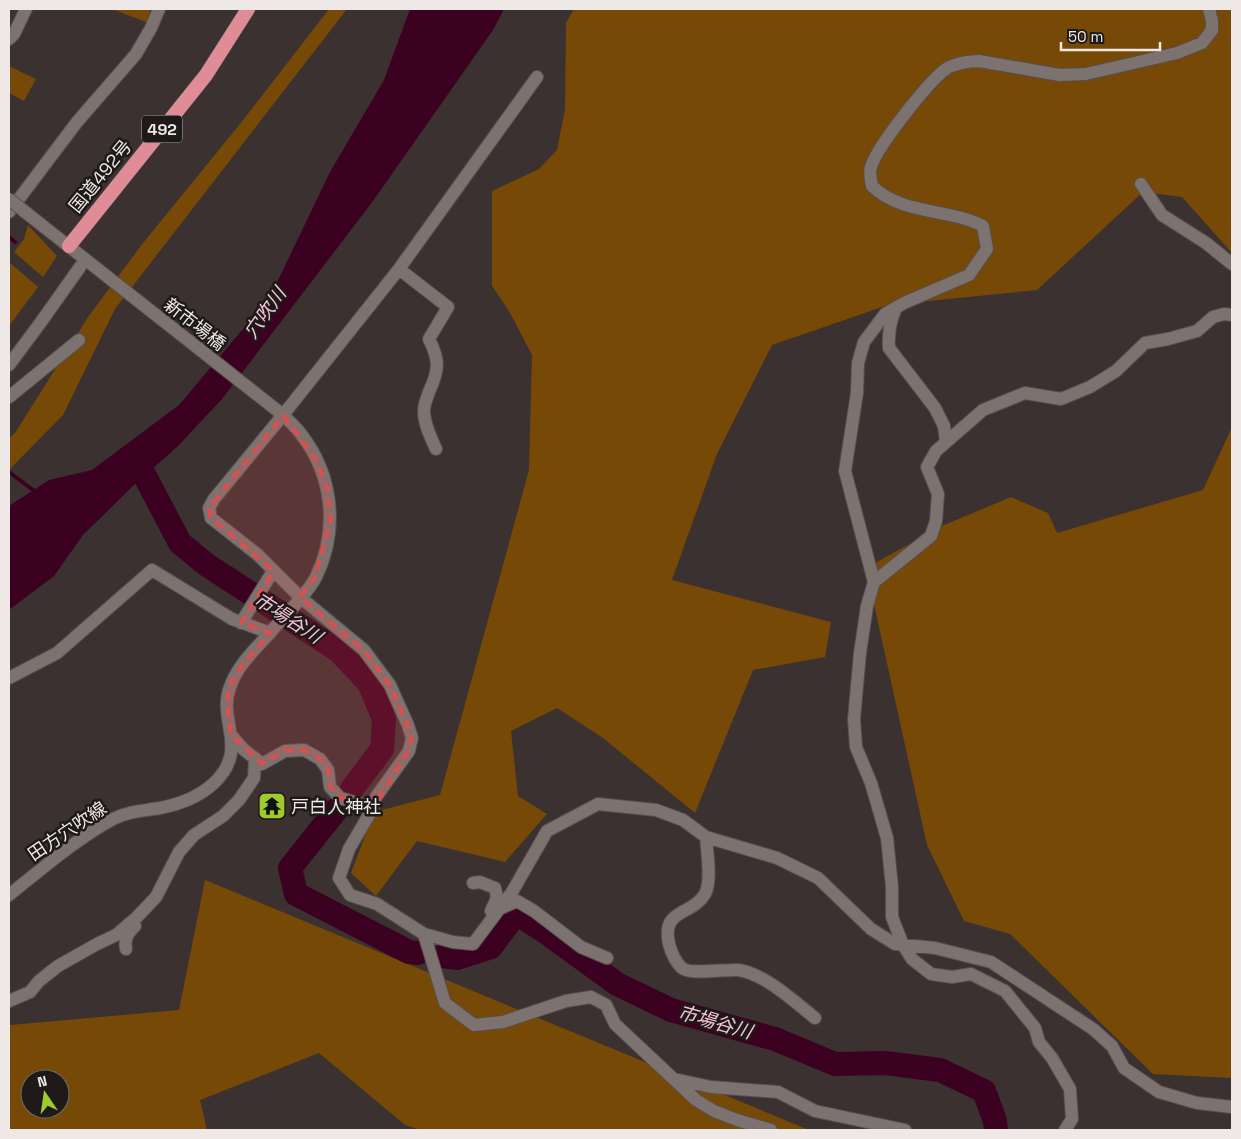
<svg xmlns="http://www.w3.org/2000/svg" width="1241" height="1139" font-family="'Space Grotesk','Noto Sans JP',sans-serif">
<rect width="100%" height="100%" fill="#3a3130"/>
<path fill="#764906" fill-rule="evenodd" d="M 112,9 L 151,9 L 146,22 Z
M 329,9 L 347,9 L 115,309 L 63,415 L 9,470 L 9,438 L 15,433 L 88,317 L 143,243 L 240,124 Z
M 574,9 L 1232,9 L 1232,253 L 1182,197 L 1143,192 L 1037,290 L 888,305 L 772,345 L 717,454 L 672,580 L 831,622 L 825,657 L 753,670 L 695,813 L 603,738 L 557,708 L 511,731 L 518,796 L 547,814 L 505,862 L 417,841 L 376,896 L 351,873 L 374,812 L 440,795 L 529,470 L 532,355 L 509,311 L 492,286 L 492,191 L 539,169 L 557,150 L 565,109 L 566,23 Z
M 9,66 L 36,79 L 24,101 L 9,93 Z
M 28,225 L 57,256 L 43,277 L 14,252 L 24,239 Z
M 9,262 L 38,287 L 9,326 Z
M 1232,427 L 1232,1078 L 1153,1074 L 1010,934 L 964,921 L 927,845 L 866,568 L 944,525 L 1011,497 L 1048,513 L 1057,533 L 1203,490 Z
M 205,880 L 809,1130 L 421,1130 L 405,1125 L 319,1053 L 200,1100 L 207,1130 L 9,1130 L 9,1028 L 10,1025 L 179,1010 ZM 30,1079 L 60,1079 L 60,1109 L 30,1109 Z"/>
<path fill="#3c0020" d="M 410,9 L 504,9 L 493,30 L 373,201 L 222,399 L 177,447 L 134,485 L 83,535 L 54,576 L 9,610 L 9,506 L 49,480 L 92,470 L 179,405 L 270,297 L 330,172 L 384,80 Z"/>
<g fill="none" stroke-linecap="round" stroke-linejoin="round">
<path stroke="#3c0020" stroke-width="4" d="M 9,237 L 15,242
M 9,472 L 37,493"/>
<path stroke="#3c0020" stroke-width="24" d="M 137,461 L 180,543 L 207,565 L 339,651 L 369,683 L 384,719 L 382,749 L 352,789
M 337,809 L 290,868 L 296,894 L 409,952 L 418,953
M 443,956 L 457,958 L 491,947 L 516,913 L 547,933 L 617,984 L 671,1010 L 775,1039 L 835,1064 L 885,1063 L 940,1070 L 984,1091 L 995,1121 L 996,1130"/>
<defs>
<path id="minor" d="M 9,39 L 14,34 L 26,9
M 537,77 L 399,269 L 283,415 L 214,499 L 209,508 L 211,518 L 258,555 L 300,597 L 364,650 L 390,685 L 408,725 L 412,738 L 409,751 L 376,797 L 373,808 L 349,849 L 339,878 L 350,895 L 377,904 L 424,934 L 453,942 L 473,944 L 512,892 L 547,831 L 598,804 L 656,810 L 683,820 L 706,837 L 777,858 L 818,878 L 871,929 L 895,944 L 935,948 L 991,962 L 1093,1029 L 1112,1046 L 1124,1068 L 1159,1092 L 1197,1103 L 1232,1107
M 1141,184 L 1162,215 L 1206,243 L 1232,264
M 9,212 L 77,122 L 136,54 L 151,28 L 159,9
M 399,269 L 448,307 L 429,339 C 440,361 439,370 429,392 C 427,398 424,404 424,411 C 424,424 431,438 436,449
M 896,308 C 890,321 888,333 889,348 L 935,408 L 944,426 L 946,442
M 9,365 L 41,322 L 80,267
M 9,397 L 79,340
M 874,582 L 931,536 L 936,521 L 938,494 L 927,467 L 936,451 L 983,410 L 1025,393 L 1061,399 L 1090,387 L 1116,371 L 1145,343 L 1168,339 L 1197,331 L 1213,317 L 1224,314 L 1232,315
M 241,623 L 273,571
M 9,678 L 57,653 L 152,570 L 232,619 L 270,633
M 231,735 L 243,749 L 262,764 L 285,751 L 304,750 L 320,759 L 328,770 L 330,787 L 340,798 L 373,808
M 706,837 C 707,852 712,881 705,894 C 692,916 661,908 669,944 C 671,952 676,963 682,968 C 690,975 725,969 738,970 C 764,973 795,1002 815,1018
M 473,883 L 480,882 L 495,888 L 497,898 L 491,911
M 501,908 L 517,901 L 534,911 L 581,947 L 607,958
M 424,934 L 445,1003 L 474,1025 L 503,1022 L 566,1001 L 591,997 L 606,1005 L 615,1024 L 696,1100 L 714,1111 L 737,1120 L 771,1130
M 126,949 C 124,938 128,933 135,926
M 9,1001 L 30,992 L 39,981 L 58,966 L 97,944 L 116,935 L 137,917 L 156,897 L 179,852 L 194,835 L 223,816 L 239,800 L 254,778 L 255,758
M 674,1079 L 711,1087 L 778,1092 L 815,1111 L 905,1130
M 1065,1130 L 1072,1119 L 1070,1089 L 1052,1058 L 1039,1042 L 1035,1028 L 1005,991 L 971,974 L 952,977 L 931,974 L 912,959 L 903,945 L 892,917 L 892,887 L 887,838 L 871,783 L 856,747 L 854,719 L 860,653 L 867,606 L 874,582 L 845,471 L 857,393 L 858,363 L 864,342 L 885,314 L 904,303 L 969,275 L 987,249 L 983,226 C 948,208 902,215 872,186 C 871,181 869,172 871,167 C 876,148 932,76 949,67 C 959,63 968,61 979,61 L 1060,75 L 1086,74 L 1177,53 L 1202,43 L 1212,30 L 1212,21 L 1209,9"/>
<path id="secondary" d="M 9,895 C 42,869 76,839 113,819 C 129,811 143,811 160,808 C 181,804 199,797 214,783 C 250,749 217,721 230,687 C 238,663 260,645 275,627 C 287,613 308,593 316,577 C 339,530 333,475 301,434 C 296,427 289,421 283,415 L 29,215"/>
<path id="trunk" d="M 69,246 L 206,75 L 248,9"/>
</defs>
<use href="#minor" stroke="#564f4e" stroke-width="14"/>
<use href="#secondary" stroke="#564f4e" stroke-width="14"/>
<use href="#trunk" stroke="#564f4e" stroke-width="15"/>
<use href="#minor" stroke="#7c7270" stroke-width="12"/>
<use href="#secondary" stroke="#7c7270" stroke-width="12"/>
<use href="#trunk" stroke="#df8c96" stroke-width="14"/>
<defs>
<path id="secondary-bridge" d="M 9,199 L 29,215"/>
</defs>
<use href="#secondary-bridge" stroke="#564f4e" stroke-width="14" stroke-linecap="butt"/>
<use href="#secondary-bridge" stroke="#7c7270" stroke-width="12"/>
</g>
<path fill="#db4f4e" fill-opacity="0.2" stroke="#db4f4e" stroke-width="4" stroke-dasharray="10 6" stroke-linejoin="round" d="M 283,415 L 316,459 L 328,490 L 331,520 L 315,578 L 300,597 L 364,650 L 390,685 L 408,725 L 412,738 L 409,751 L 373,808 L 340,798 L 330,787 L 328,770 L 320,759 L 304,750 L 285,751 L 262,764 L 231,735 L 227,703 L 229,687 L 241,666 L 270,633 L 241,623 L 273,571 L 211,518 L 209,508 Z"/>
<defs>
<symbol id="temple-square" viewBox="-11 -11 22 22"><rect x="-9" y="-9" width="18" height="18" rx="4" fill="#9fca2d" stroke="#1e1a1a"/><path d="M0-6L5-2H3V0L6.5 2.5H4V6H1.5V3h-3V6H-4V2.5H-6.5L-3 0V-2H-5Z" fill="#111"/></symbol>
</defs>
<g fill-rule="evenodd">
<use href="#temple-square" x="256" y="790" width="32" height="32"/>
</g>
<g text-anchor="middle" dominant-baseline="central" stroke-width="5" stroke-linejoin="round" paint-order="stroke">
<rect fill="#1e1a1a" stroke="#b0abaa" stroke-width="1" x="142" y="115.5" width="40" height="27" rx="4"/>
<g font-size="16" font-weight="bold" fill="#eee9e7">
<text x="162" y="129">492</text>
</g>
<g font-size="18" fill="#eee9e7" stroke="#1e1a1a">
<text transform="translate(100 176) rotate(-51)">国道492号</text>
<text transform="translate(195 324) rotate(38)">新市場橋</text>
<text transform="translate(67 831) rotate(-34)">田方穴吹線</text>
</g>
<g font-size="18" fill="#eee9e7" stroke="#1e1a1a" text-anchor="start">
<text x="291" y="806">戸白人神社</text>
</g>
<g font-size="19" font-style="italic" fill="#f7c4d8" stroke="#1e1a1a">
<text transform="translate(265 313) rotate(-55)">穴吹川</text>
<text transform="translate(288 618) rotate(33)">市場谷川</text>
<text transform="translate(715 1022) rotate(16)">市場谷川</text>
</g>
</g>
<rect width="1241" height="1139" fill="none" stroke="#eee9e7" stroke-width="20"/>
<g transform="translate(45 1094) rotate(347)"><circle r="24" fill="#1e1a1a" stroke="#716d6c"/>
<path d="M0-4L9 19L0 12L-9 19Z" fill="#9fca2d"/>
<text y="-8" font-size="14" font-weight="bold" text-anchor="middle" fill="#eee9e7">N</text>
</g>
<path d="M1061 42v8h99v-8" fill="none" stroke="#eee9e7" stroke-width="2.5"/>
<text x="1068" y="42" font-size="15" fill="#eee9e7" stroke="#1e1a1a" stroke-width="4" paint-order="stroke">50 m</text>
</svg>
